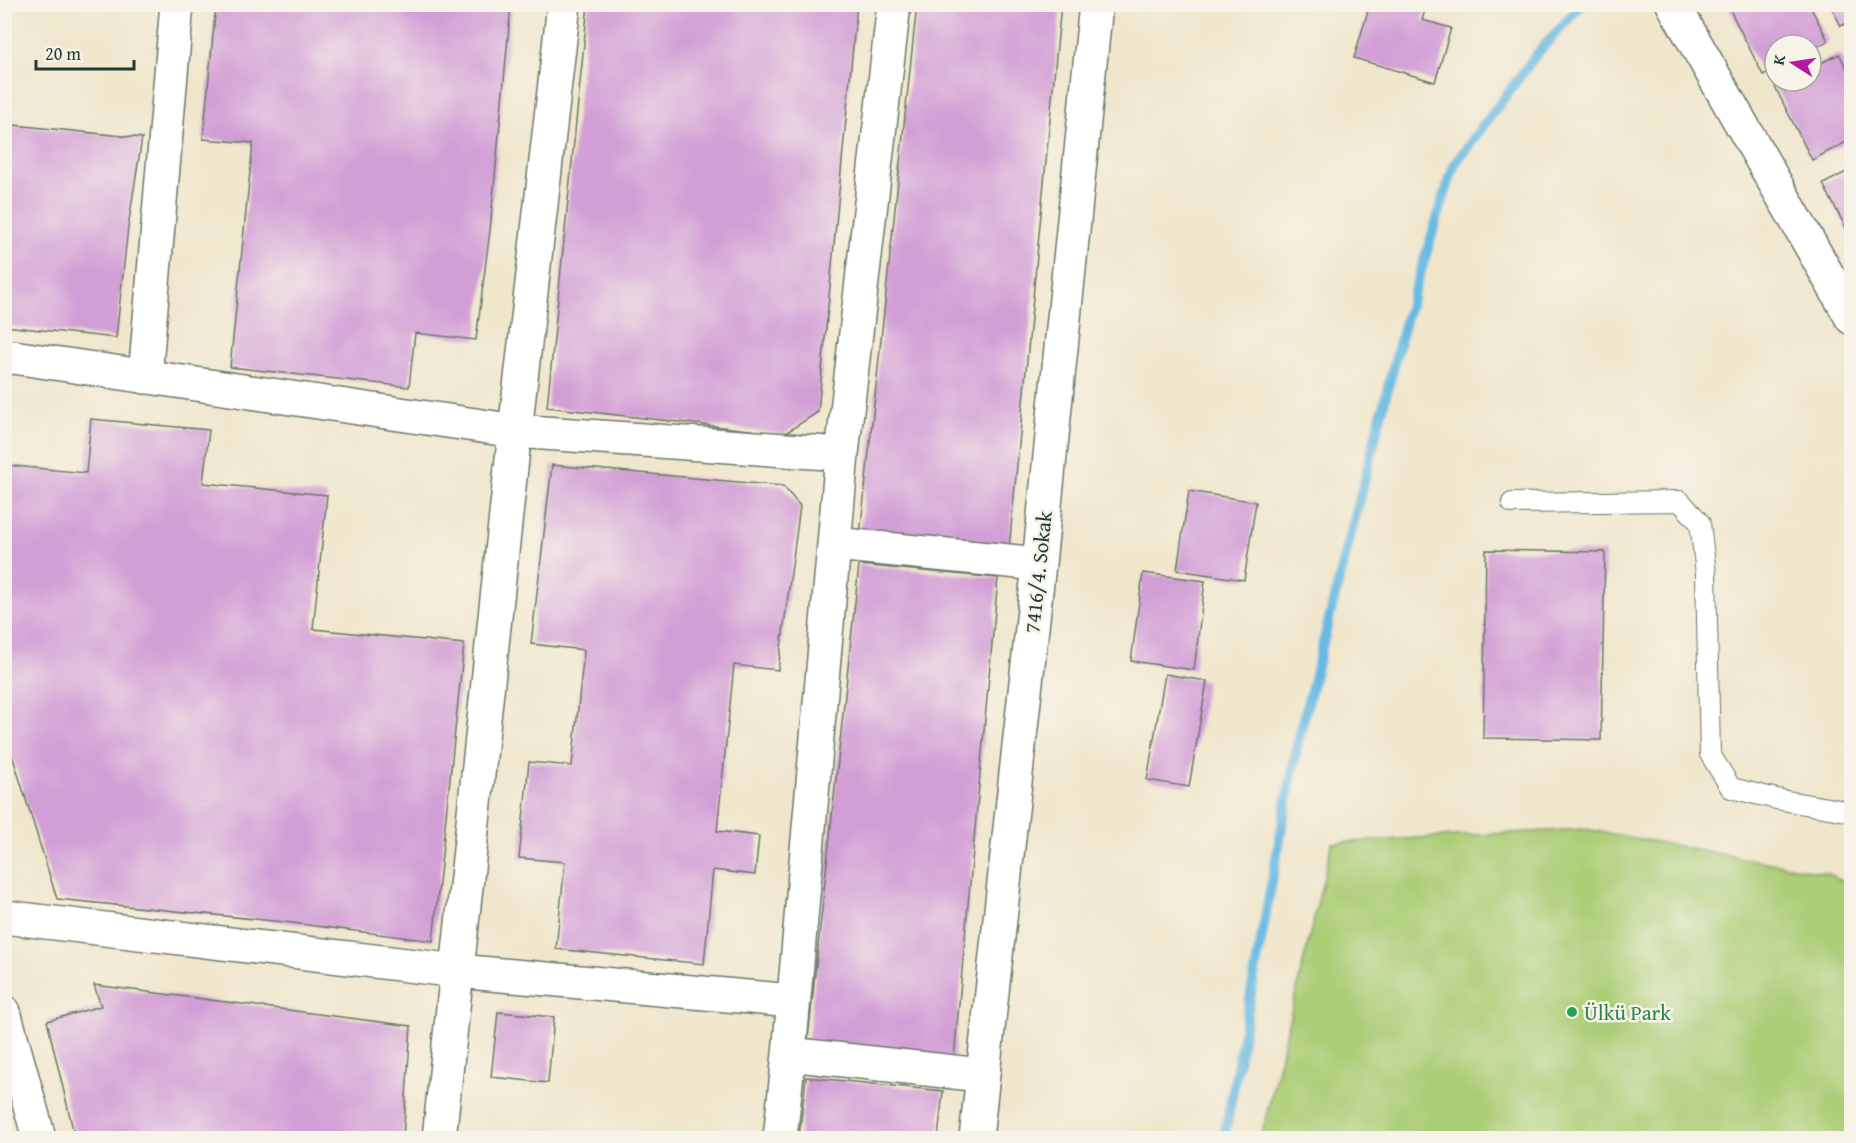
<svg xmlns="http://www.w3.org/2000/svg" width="1856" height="1143" font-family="'Gentium Book Plus',serif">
<rect width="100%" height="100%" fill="#f7f3e8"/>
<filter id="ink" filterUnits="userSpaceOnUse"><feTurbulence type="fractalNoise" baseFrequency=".0167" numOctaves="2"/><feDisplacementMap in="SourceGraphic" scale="12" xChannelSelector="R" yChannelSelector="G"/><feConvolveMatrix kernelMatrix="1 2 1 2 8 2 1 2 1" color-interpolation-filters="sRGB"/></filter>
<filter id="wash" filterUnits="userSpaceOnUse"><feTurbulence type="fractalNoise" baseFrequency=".008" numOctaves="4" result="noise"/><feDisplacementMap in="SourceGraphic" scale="24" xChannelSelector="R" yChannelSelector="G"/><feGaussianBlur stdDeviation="1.35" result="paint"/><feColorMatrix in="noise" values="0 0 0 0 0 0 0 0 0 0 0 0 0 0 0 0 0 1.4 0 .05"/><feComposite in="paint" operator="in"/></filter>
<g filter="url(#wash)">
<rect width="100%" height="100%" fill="#f0e6cc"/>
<path fill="#aacd76" stroke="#648555" stroke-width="1.5" d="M 1585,829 L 1826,873 L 1851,885 L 1851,1138 L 1261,1138 L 1332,843 Z"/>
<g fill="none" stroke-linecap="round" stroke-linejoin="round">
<path stroke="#67b9e2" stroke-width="10" d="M 1224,1138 L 1298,741 L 1405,321 L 1454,165 L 1536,55 L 1582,4"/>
</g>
<g id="blocks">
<path fill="#d29ed6" d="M 216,4 L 511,5 L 490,230 L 476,340 L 415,333 L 409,387 L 230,367 L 253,143 L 203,139 Z
M 588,4 L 857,4 L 818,412 L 784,434 L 547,407 Z
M 917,4 L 1061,4 L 1009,549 L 860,535 Z
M 1370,4 L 1427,4 L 1422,20 L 1451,28 L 1435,82 L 1354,58 Z
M 1727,4 L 1809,4 L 1828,41 L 1811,50 L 1811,45 L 1775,45 L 1775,69 L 1763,75 Z
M 1830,4 L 1852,4 L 1852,20 L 1841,26 Z
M 1839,54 L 1852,78 L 1852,139 L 1812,160 L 1775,87 L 1786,81 L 1811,81 L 1811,68 Z
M 4,124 L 142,138 L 128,227 L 116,338 L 4,326 Z
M 1852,169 L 1852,228 L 1847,230 L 1823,184 Z
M 91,419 L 209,430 L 203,483 L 327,495 L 313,629 L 464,644 L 433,941 L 284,922 L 57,899 L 4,729 L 4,465 L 86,473 Z
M 552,465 L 783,486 L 800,506 L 778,670 L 734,665 L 717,831 L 759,836 L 755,875 L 713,870 L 704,964 L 556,949 L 565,862 L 519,858 L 529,762 L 572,766 L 584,650 L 531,644 Z
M 1189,491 L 1256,502 L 1244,580 L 1177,570 Z
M 1486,550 L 1605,552 L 1601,740 L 1483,738 Z
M 859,565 L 998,578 L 954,1058 L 808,1039 Z
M 1143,573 L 1205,581 L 1194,670 L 1131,661 Z
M 1165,674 L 1207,681 L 1189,787 L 1147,780 Z
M 94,985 L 411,1026 L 403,1138 L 75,1138 L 47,1021 L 101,1006 Z
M 498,1012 L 554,1017 L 548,1083 L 491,1077 Z
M 806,1077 L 943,1091 L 938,1138 L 799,1138 Z"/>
</g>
</g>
<g filter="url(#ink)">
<use href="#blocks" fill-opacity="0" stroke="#687869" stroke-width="1.5"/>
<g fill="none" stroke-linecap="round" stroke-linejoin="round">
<defs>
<path id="service" d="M 1512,503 L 1680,501 L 1700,523 L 1706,574 L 1710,754 L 1731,788 L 1781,800 L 1852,812"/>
<path id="minor" d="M 1673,4 L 1852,318
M 4,358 L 13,357 L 515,431 L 842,454
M 145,377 L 177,4
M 834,544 L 1039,564
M 4,917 L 457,971 L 793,1001
M 4,1012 L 39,1138
M 789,1054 L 981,1075
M 439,1138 L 515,431 L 564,4
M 780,1138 L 789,1054 L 842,454 L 894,4
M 976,1138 L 1039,564 L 1096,4"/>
</defs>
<use href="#service" stroke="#687869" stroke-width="22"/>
<use href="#minor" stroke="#687869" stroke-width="36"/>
<use href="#service" stroke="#fff" stroke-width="20"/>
<use href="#minor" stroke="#fff" stroke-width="33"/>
</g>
</g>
<circle fill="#2e9e5b" stroke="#f7f3e8" stroke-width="2" cx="1572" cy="1012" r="6"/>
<g text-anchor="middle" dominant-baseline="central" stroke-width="5" stroke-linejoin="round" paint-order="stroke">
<g font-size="21" fill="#1f3d34" stroke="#f7f3e8">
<text transform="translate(1038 572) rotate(-84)">7416/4. Sokak</text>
</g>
<g font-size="21" fill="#27864d" stroke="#f7f3e8" text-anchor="start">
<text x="1584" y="1012">Ülkü Park</text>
</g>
</g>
<rect width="1856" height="1143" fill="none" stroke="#f7f3e8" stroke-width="24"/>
<g transform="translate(1793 63) rotate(282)"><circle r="28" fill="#f7f3e8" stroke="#a1aaa0" stroke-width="1.5"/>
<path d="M0-4.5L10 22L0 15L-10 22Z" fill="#b5179e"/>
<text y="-9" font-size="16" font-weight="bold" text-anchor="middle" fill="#1f3d34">K</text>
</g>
<path d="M36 60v9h98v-9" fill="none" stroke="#1f3d34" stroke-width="3"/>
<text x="45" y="60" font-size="18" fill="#1f3d34" stroke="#f7f3e8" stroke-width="4.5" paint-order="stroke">20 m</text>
</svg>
